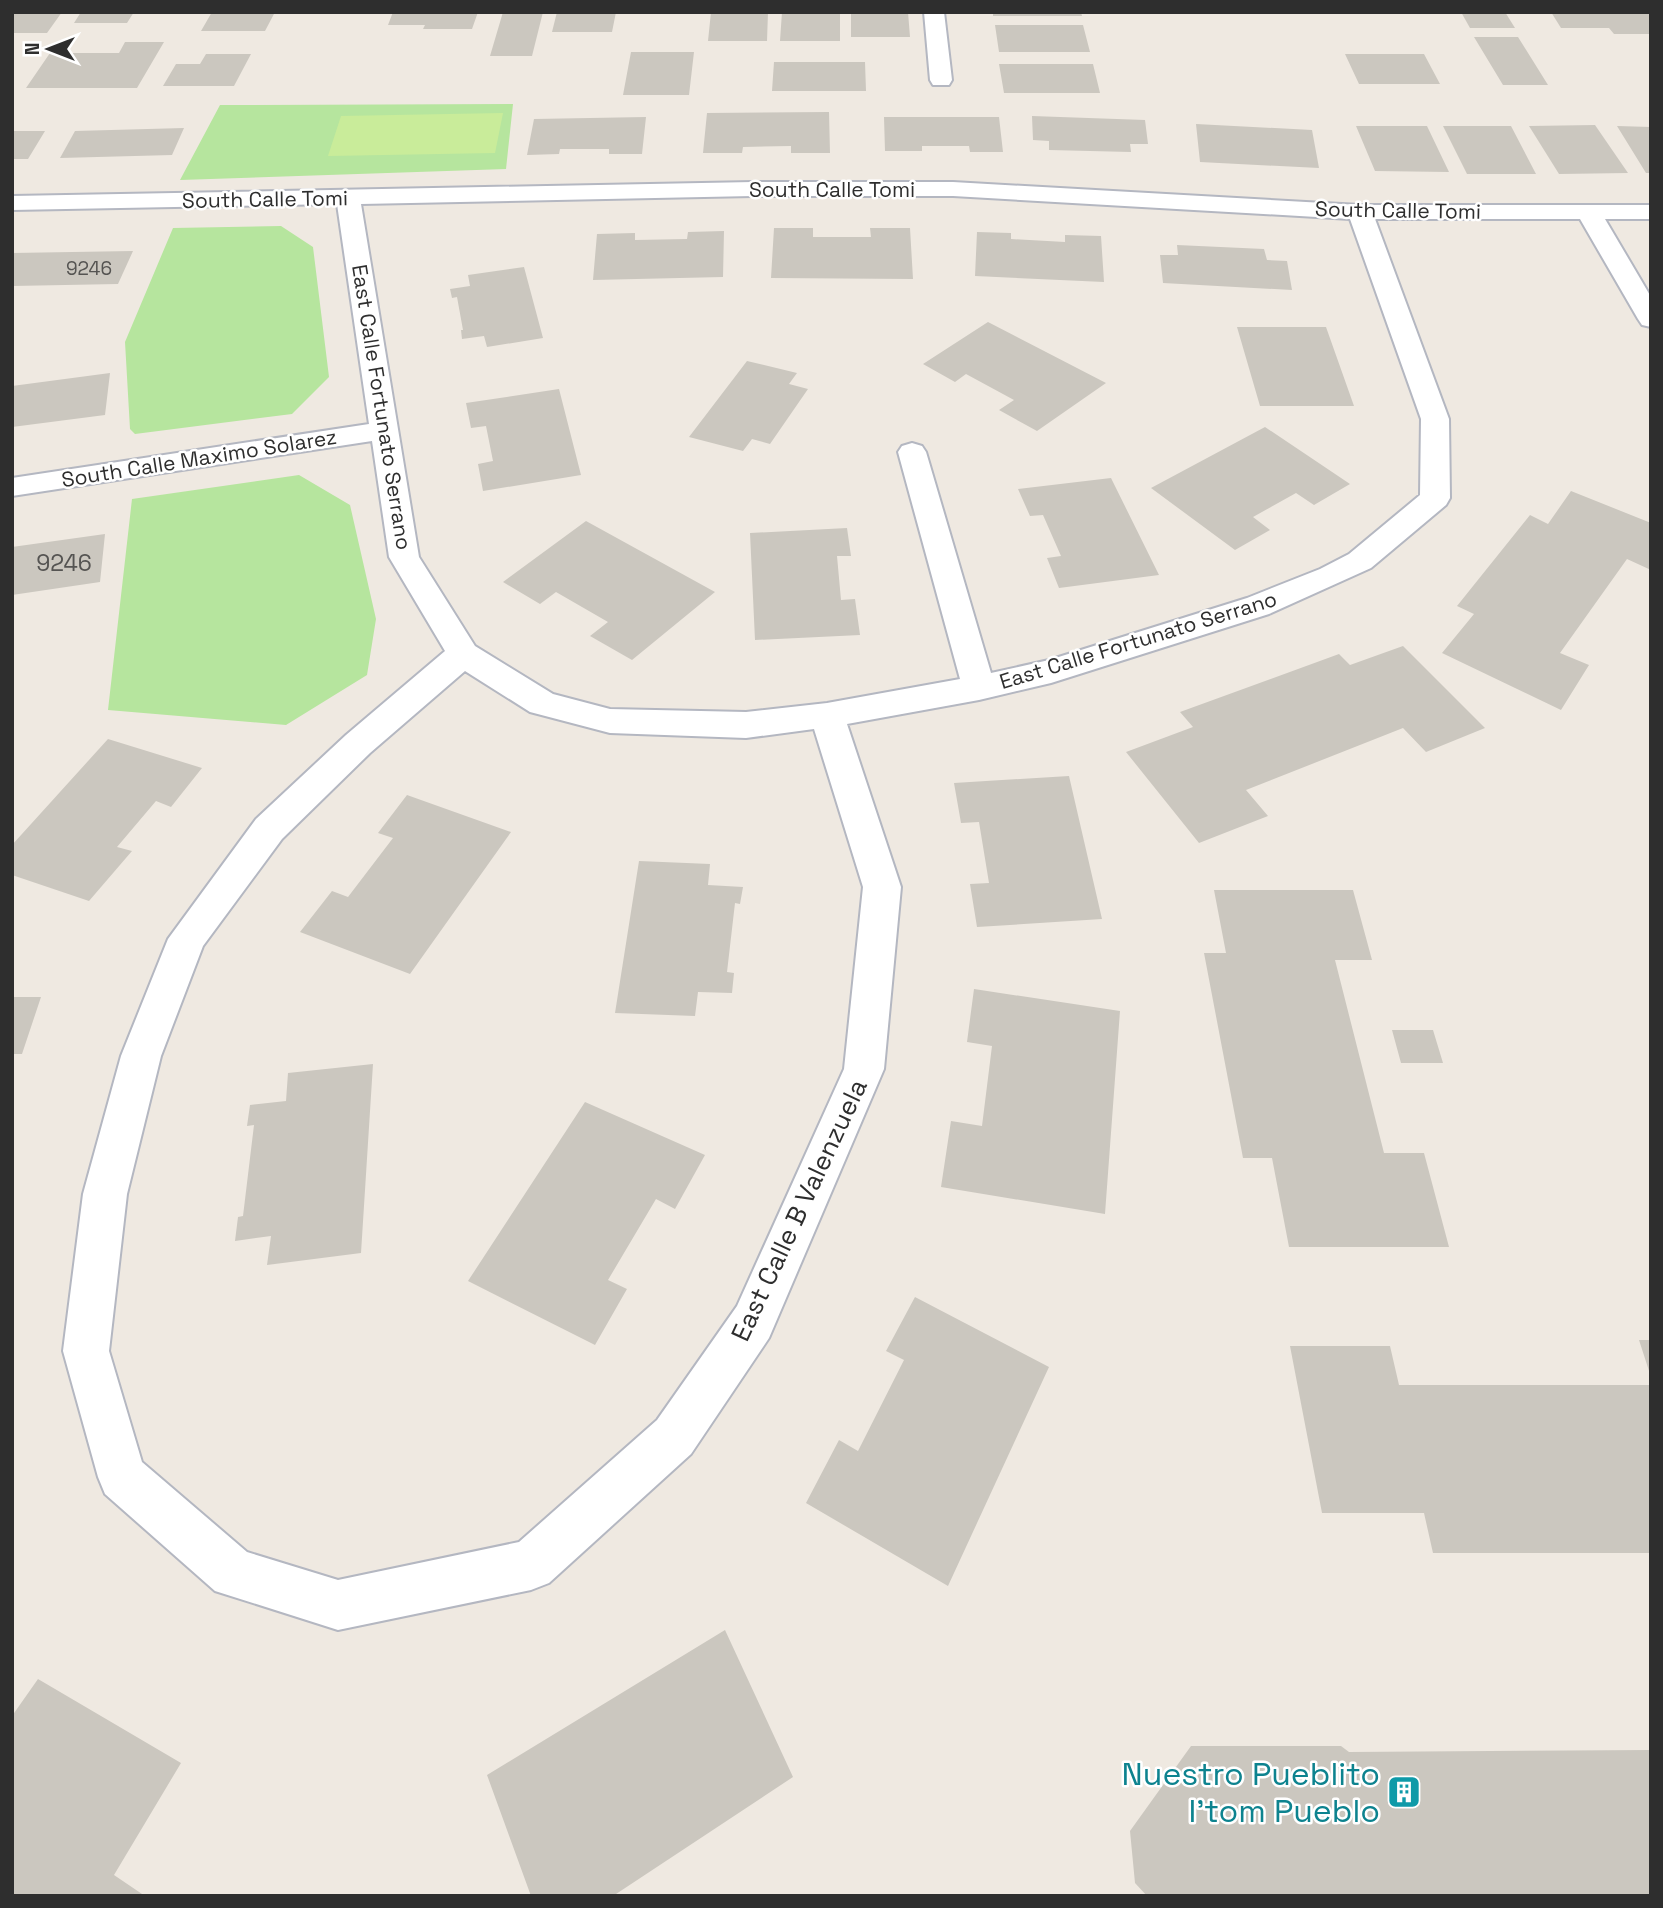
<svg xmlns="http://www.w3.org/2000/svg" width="1663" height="1908" font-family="'Space Grotesk',sans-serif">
<rect width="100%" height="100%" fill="#efe9e1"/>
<path fill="#b6e59e" d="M 513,104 L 506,169 L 180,180 L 220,105 Z
M 281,226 L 313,247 L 329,377 L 292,414 L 135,434 L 130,429 L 125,342 L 173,228 Z
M 299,475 L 350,505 L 376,619 L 367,675 L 286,725 L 108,710 L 132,499 Z"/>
<path fill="#c9ec9a" d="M 503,113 L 495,153 L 328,156 L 341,116 Z"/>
<path fill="#cbc7bf" d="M 12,12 L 62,12 L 47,33 L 12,33 Z
M 81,12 L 134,12 L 127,23 L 74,23 Z
M 212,12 L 275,12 L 265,31 L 201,31 Z
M 393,12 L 478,12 L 472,29 L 423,29 L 425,25 L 388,25 Z
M 503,12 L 543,12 L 532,56 L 490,56 Z
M 557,12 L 616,12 L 612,32 L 552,32 Z
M 711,12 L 768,12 L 767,41 L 708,41 Z
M 782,12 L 840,12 L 840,41 L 780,41 Z
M 851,12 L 908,12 L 910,37 L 851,37 Z
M 993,12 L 1081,12 L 1082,16 L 993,16 Z
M 1461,12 L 1505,12 L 1515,28 L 1470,28 Z
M 1551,12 L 1651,12 L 1651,34 L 1614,34 L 1609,28 L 1561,28 Z
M 995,25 L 1083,25 L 1090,52 L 999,52 Z
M 1474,37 L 1518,37 L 1548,85 L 1503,85 Z
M 125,42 L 164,42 L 137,88 L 26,88 L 50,53 L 119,53 Z
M 631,52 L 694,52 L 689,95 L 623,95 Z
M 206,54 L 251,54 L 234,86 L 163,86 L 176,64 L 200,64 Z
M 1345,54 L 1424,54 L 1440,84 L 1359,84 Z
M 774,62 L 865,62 L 866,91 L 772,91 Z
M 999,64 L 1093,64 L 1100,93 L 1004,93 Z
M 829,112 L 830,153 L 791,153 L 791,146 L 743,147 L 742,153 L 703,153 L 707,113 Z
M 1032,116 L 1145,120 L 1148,144 L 1130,144 L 1131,152 L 1049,150 L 1049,141 L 1033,140 Z
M 646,117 L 642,154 L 609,154 L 609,149 L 560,149 L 559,154 L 527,155 L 534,119 Z
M 884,117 L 999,117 L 1003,152 L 970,152 L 969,146 L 922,146 L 922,151 L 885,151 Z
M 1196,124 L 1312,130 L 1319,168 L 1200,162 Z
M 1595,125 L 1628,173 L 1559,174 L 1529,126 Z
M 1356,126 L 1427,126 L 1449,172 L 1375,171 Z
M 1443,126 L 1511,126 L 1536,174 L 1467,174 Z
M 1617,126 L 1651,127 L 1651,173 L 1646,173 Z
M 184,128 L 172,155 L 60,158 L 75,131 Z
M 12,131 L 45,131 L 28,159 L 12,159 Z
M 774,228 L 813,228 L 813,237 L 871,237 L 870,228 L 910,228 L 913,279 L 771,278 Z
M 724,231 L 723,277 L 593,280 L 597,234 L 635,233 L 635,240 L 687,239 L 688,232 Z
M 977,232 L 1011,233 L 1011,239 L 1065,242 L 1065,235 L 1101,236 L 1104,282 L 975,276 Z
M 1177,245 L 1264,249 L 1267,260 L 1287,261 L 1292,290 L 1163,283 L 1160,255 L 1178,255 Z
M 133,251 L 118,284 L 12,286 L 12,253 Z
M 524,267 L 543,338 L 487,347 L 484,336 L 462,339 L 461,330 L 463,330 L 457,297 L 452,298 L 450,289 L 470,286 L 468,275 Z
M 988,322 L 1106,383 L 1037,431 L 999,410 L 1014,400 L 966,374 L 955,382 L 923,364 Z
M 1237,327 L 1326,327 L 1354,406 L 1260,406 Z
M 747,361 L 797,373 L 789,384 L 808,389 L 770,444 L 752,439 L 743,451 L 689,437 Z
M 110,373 L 105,415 L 12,427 L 12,386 Z
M 559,389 L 581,475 L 483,491 L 478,464 L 493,461 L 486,426 L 471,428 L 466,403 Z
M 1265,427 L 1350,484 L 1314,505 L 1296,493 L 1253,517 L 1270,530 L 1235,550 L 1151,488 Z
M 1111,478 L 1159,575 L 1059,588 L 1047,558 L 1061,556 L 1043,515 L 1030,516 L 1018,489 Z
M 1571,491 L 1651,523 L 1651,570 L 1627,559 L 1560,653 L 1589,665 L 1561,710 L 1442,653 L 1474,614 L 1457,606 L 1530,515 L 1548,524 Z
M 586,521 L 715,592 L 632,660 L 590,636 L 608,622 L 556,592 L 540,604 L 503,582 Z
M 847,528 L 851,556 L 837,556 L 841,600 L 855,599 L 860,635 L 755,640 L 750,533 Z
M 105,534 L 100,582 L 12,595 L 12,547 Z
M 1403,646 L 1485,728 L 1426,752 L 1403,728 L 1246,790 L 1268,816 L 1199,843 L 1126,752 L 1193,727 L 1180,712 L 1339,654 L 1350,665 Z
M 108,739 L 202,768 L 171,807 L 156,801 L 117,847 L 132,851 L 89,901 L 12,875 L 12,845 Z
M 1069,776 L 1102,919 L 977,927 L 970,884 L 989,883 L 979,822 L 961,823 L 954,783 Z
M 407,795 L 511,832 L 410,974 L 300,932 L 332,891 L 348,897 L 393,838 L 378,833 Z
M 639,861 L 710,864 L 708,885 L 743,887 L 740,904 L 735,903 L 727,972 L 734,973 L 732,993 L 698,992 L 695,1016 L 615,1013 Z
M 1214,890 L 1353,890 L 1372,960 L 1335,960 L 1384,1153 L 1424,1153 L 1449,1247 L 1289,1247 L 1272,1158 L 1243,1158 L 1204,953 L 1226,953 Z
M 974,989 L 1120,1011 L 1105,1214 L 941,1187 L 951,1121 L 982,1126 L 992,1046 L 967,1042 Z
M 12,997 L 41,997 L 22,1054 L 12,1054 Z
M 1392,1030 L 1433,1030 L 1443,1063 L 1401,1063 Z
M 373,1064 L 361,1253 L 267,1265 L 271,1236 L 235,1241 L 238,1217 L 243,1216 L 254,1125 L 247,1126 L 250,1105 L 286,1101 L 288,1073 Z
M 585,1102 L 705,1155 L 675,1209 L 656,1199 L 608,1280 L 627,1289 L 595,1345 L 468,1281 Z
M 915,1297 L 1049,1367 L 948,1586 L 806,1503 L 839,1440 L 858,1451 L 904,1360 L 886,1351 Z
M 1639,1340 L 1651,1340 L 1651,1374 L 1650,1374 Z
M 1290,1346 L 1390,1346 L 1399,1385 L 1651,1385 L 1651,1553 L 1433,1553 L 1424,1513 L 1322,1513 Z
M 725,1630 L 793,1777 L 613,1896 L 531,1896 L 487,1775 Z
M 38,1679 L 181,1763 L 114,1875 L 145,1896 L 12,1896 L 12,1716 Z
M 1191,1746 L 1341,1746 L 1349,1752 L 1651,1750 L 1651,1896 L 1147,1896 L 1135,1883 L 1130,1831 Z"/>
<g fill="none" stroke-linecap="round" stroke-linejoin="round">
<defs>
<path id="street" d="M 924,12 L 944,12 L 952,80 L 949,85 L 933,85 L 930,80 Z
M 753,182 L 953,182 L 1360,205 L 1651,205 L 1651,219 L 1605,219 L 1651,297 L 1651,327 L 1642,325 L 1638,319 L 1580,219 L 1375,219 L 1449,419 L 1450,498 L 1446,505 L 1371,568 L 1269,614 L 1051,683 L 979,700 L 847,724 L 901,887 L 884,1069 L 769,1338 L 691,1454 L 549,1583 L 531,1590 L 338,1630 L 215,1591 L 105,1494 L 98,1477 L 63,1351 L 83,1194 L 121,1056 L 168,939 L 256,819 L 346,735 L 445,651 L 389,557 L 372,441 L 12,496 L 12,478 L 369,424 L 337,204 L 12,210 L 12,196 ZM 753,196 L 953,196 L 1350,219 L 1421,419 L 1420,495 L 1349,554 L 1320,569 L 1247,598 L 1049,660 L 991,673 L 926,452 L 922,446 L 912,443 L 902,446 L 898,452 L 960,679 L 827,703 L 746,712 L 610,709 L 553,694 L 475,646 L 419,557 L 361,204 ZM 465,671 L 530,712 L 610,733 L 746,738 L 814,729 L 863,887 L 844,1069 L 737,1306 L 657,1420 L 519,1542 L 338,1580 L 247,1552 L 142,1462 L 109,1351 L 127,1194 L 161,1056 L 203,946 L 282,839 L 370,753 Z"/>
</defs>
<use href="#street" stroke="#b4b7c1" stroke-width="4"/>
<use href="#street" fill="#fff" fill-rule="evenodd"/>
</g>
<defs>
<symbol id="building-square" viewBox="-11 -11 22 22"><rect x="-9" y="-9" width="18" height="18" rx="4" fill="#0f9aa8" stroke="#fff"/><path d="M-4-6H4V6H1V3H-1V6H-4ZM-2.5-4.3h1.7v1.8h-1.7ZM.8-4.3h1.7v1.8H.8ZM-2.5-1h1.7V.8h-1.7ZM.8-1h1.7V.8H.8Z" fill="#fff"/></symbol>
</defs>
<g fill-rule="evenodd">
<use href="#building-square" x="1385" y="1773" width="38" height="38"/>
</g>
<g text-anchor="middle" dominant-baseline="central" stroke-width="5" stroke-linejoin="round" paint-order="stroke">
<g font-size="19" fill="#555452">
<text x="89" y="268">9246</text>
</g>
<g font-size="21" fill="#2e2e2e" stroke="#fff">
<text x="832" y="189">South Calle Tomi</text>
<text transform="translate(265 199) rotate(-1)">South Calle Tomi</text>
<text transform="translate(1398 210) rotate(1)">South Calle Tomi</text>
<text transform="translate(382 407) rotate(81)">East Calle Fortunato Serrano</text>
<text transform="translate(199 458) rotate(-9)">South Calle Maximo Solarez</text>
<text transform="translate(1138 640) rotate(-17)">East Calle Fortunato Serrano</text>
</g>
<g font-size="23" fill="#555452">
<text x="64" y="563">9246</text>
</g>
<g font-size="26" fill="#2e2e2e" stroke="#fff">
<text transform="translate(799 1210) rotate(-65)">East Calle B Valenzuela</text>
</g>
<g font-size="32" fill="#0d838f" stroke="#fff" text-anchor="end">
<text x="1380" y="1774">Nuestro Pueblito<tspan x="1380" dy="37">I'tom Pueblo</tspan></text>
</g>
</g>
<rect width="1663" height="1908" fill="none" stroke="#2e2e2e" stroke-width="28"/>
<g transform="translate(49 49) rotate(270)" stroke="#ffffff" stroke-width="5" paint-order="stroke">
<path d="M0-5L12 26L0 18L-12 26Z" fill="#2e2e2e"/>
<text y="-10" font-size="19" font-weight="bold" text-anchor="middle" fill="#2e2e2e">N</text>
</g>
</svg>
